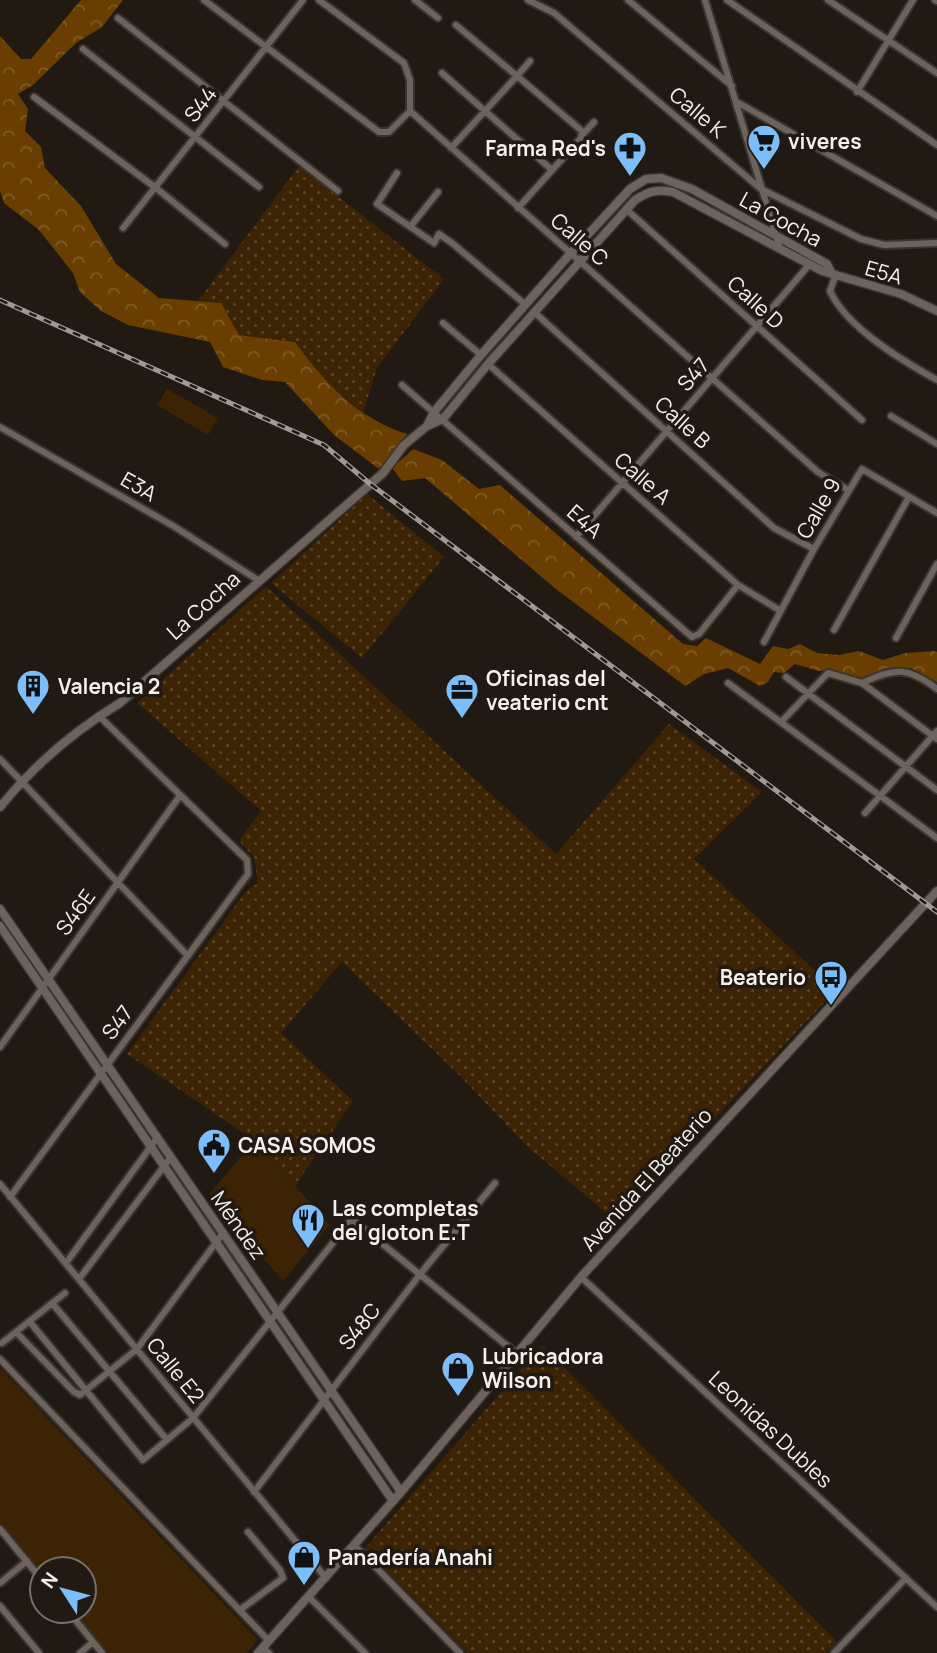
<svg xmlns="http://www.w3.org/2000/svg" width="937" height="1653" font-family="Manrope,sans-serif">
<defs>
<pattern id="grass-dots" width="8" height="8" patternUnits="userSpaceOnUse" patternTransform="scale(1.75)"><rect width="8" height="8" fill="#3c2304"/><path d="M2 2h.1M6 6h.1" fill="none" stroke="#594329" stroke-width="1.8" stroke-linecap="round"/></pattern>
<pattern id="forest-crowns" width="20" height="18" patternUnits="userSpaceOnUse" patternTransform="scale(1.75)"><rect width="20" height="18" fill="#6a3e00"/><path d="M2 6a3 3 0 1 1 6 0M12 15a3 3 0 1 1 6 0" fill="none" stroke="#805a25"/></pattern>
</defs>
<rect width="100%" height="100%" fill="#201a13"/>
<path fill="url(#grass-dots)" d="M 299,166 L 444,279 L 377,368 L 363,413 L 326,385 L 295,342 L 239,335 L 221,303 L 198,301 Z
M 367,494 L 444,557 L 362,658 L 271,583 Z
M 266,586 L 556,854 L 669,724 L 762,792 L 694,859 L 836,990 L 617,1222 L 527,1146 L 459,1075 L 342,962 L 281,1033 L 353,1101 L 295,1186 L 254,1140 L 127,1054 L 246,891 L 258,883 L 254,857 L 239,841 L 261,811 L 137,703 Z
M 542,1345 L 837,1642 L 826,1653 L 468,1653 L 365,1548 Z"/>
<path fill="url(#forest-crowns)" d="M 81,0 L 123,0 L 102,27 L 76,43 L 33,85 L 18,94 L 28,109 L 25,131 L 41,147 L 45,168 L 81,206 L 116,264 L 159,298 L 221,303 L 239,335 L 295,342 C 326,384 355,417 407,434 L 379,469 L 334,435 L 285,382 L 262,380 L 223,367 L 210,342 L 128,325 L 101,311 L 80,292 L 73,273 L 39,230 L 4,203 L 0,191 L 0,36 L 21,59 L 31,59 Z
M 413,449 L 442,460 L 479,489 L 500,485 L 683,644 L 697,646 L 706,638 L 760,664 L 773,646 L 788,649 L 800,644 L 817,653 L 839,655 L 859,651 L 883,660 L 905,653 L 934,651 L 937,652 L 937,682 L 911,668 L 887,668 L 860,679 L 833,670 L 819,671 L 795,664 L 784,673 L 774,672 L 768,682 L 760,686 L 728,668 L 704,674 L 685,686 L 556,589 L 425,478 L 402,481 L 392,468 Z"/>
<path fill="#3c2304" d="M 167,389 L 218,418 L 208,435 L 157,405 Z
M 254,1140 L 330,1225 L 283,1281 L 209,1195 Z
M 0,1368 L 258,1640 L 247,1653 L 108,1653 L 73,1611 L 84,1611 L 84,1569 L 42,1569 L 42,1574 L 0,1523 Z"/>
<g fill="none" stroke-linecap="round" stroke-linejoin="round">
<defs>
<path id="minor" d="M 204,0 L 379,132 L 389,132 L 410,111
M 319,0 L 404,63 L 410,80 L 410,111 L 818,472 L 848,490
M 415,0 L 438,18
M 528,0 L 554,13 L 761,189 L 861,239 L 884,245 L 937,243
M 628,0 L 732,86
M 705,0 L 780,249
M 727,0 L 937,145
M 828,0 L 937,73
M 935,0 L 937,1
M 118,18 L 338,191
M 456,25 L 517,76 L 530,61
M 83,49 L 259,187
M 442,73 L 552,170
M 857,92 L 913,0
M 34,97 L 156,188 L 225,244
M 737,102 L 937,216
M 583,134 L 594,122
M 451,148 L 517,76 L 582,131 L 581,138 L 518,208
M 397,173 L 377,204 L 434,243 L 439,234 L 452,243 L 526,305
M 627,210 L 862,420
M 410,227 L 438,192
M 123,228 L 303,0
M 836,274 L 830,291 C 847,328 903,361 937,380
M 534,312 L 774,528 L 814,549
M 443,323 L 481,355
M 488,364 L 738,585 L 781,611
M 402,385 L 692,637 L 699,634 L 738,585
M 891,416 L 937,444
M 0,427 L 175,527 L 258,580
M 576,537 L 809,265
M 834,630 L 909,497
M 896,638 L 937,564
M 764,642 L 814,549 L 862,469 L 937,513
M 786,677 L 937,790
M 728,683 L 937,838
M 862,683 L 937,739
M 781,722 L 828,673 L 862,683 C 895,668 907,666 937,689
M 0,759 L 188,956
M 865,813 L 937,731
M 0,1047 L 179,797
M 0,1184 L 326,1578
M 10,1197 L 248,874 L 247,860 L 99,716
M 66,1263 L 157,1138
M 581,1277 L 937,1607
M 79,1279 L 171,1157
M 52,1303 L 167,1440
M 30,1322 L 143,1460 L 193,1418 L 352,1219 L 516,1353
M 16,1332 L 74,1392 L 80,1395 L 137,1349 L 223,1233
M 2,1343 L 65,1293
M 0,1359 L 269,1641
M 254,1492 L 421,1273 L 495,1183
M 0,1529 L 42,1580
M 355,1546 L 460,1653
M 0,1583 L 27,1561
M 309,1597 L 365,1653
M 0,1606 L 39,1653
M 240,1610 L 283,1578 L 280,1570 L 248,1532
M 68,1611 L 102,1653
M 263,1648 L 269,1653
M 80,1653 L 93,1642
M 834,1653 L 906,1578"/>
<path id="tertiary" d="M 427,426 L 434,412 L 481,355 L 570,254 L 630,189 L 646,179 L 661,178 L 692,189 L 827,264 L 831,272
M 0,807 C 34,765 74,731 120,703 L 383,473 L 404,445 L 427,426 L 443,419 L 488,364 L 635,200 C 649,191 657,189 673,192 L 822,271 L 901,294 L 937,311
M 0,909 L 401,1492
M 0,926 L 393,1501
M 258,1653 L 401,1492 L 581,1277 L 937,891"/>
</defs>
<use href="#minor" stroke="#393431" stroke-width="10"/>
<use href="#tertiary" stroke="#393431" stroke-width="11"/>
<use href="#minor" stroke="#6c645c" stroke-width="6"/>
<use href="#tertiary" stroke="#6c645c" stroke-width="8"/>
<defs>
<path id="rail" d="M 0,300 L 324,445 L 369,483 L 937,912"/>
</defs>
<use href="#rail" stroke="#9f9a95" stroke-width="5"/>
<use href="#rail" stroke="#201a13" stroke-width="2.5" stroke-dasharray="8" stroke-linecap="butt"/>
</g>
<defs>
<symbol id="supermarket-pin" viewBox="-11 -11 22 30"><path d="M0 17L-7.5 6A9.5 9.5 0 1 1 7.5 6Z" fill="#7cbef9" stroke="#201a13"/><path d="M-6-5.5h2.5l.6 2H6L4.5 2H-2.5L-4.4-4H-6ZM-1.5 3.2a1.3 1.3 0 1 0 .1 0ZM3 3.2a1.3 1.3 0 1 0 .1 0Z" fill="#111"/></symbol>
<symbol id="pharmacy-pin" viewBox="-11 -11 22 30"><path d="M0 17L-7.5 6A9.5 9.5 0 1 1 7.5 6Z" fill="#7cbef9" stroke="#201a13"/><path d="M-2-6h4v4h4v4h-4v4h-4v-4h-4v-4h4Z" fill="#111"/></symbol>
<symbol id="building-pin" viewBox="-11 -11 22 30"><path d="M0 17L-7.5 6A9.5 9.5 0 1 1 7.5 6Z" fill="#7cbef9" stroke="#201a13"/><path d="M-4-6H4V6H1V3H-1V6H-4ZM-2.5-4.3h1.7v1.8h-1.7ZM.8-4.3h1.7v1.8H.8ZM-2.5-1h1.7V.8h-1.7ZM.8-1h1.7V.8H.8Z" fill="#111"/></symbol>
<symbol id="office-pin" viewBox="-11 -11 22 30"><path d="M0 17L-7.5 6A9.5 9.5 0 1 1 7.5 6Z" fill="#7cbef9" stroke="#201a13"/><path d="M-6-3h4V-5.5h4V-3h4V5H-6ZM-1-4.5V-3h2v-1.5ZM-6 0V1H6V0Z" fill="#111"/></symbol>
<symbol id="bus-pin" viewBox="-11 -11 22 30"><path d="M0 17L-7.5 6A9.5 9.5 0 1 1 7.5 6Z" fill="#7cbef9" stroke="#201a13"/><path d="M-5-6H5V4H4V6H2V4H-2V6H-4V4H-5ZM-3.5-4V0h7V-4ZM-3.5 1.2v1.5H-2V1.2ZM2 1.2v1.5H3.5V1.2Z" fill="#111"/></symbol>
<symbol id="civic-pin" viewBox="-11 -11 22 30"><path d="M0 17L-7.5 6A9.5 9.5 0 1 1 7.5 6Z" fill="#7cbef9" stroke="#201a13"/><path d="M-.6-6.5H3V-4.5H.6V-3L4-1V1h2V6H-6V1h2V-1L-.6-3ZM-1.2 2.5V6h2.4V2.5Z" fill="#111"/></symbol>
<symbol id="restaurant-pin" viewBox="-11 -11 22 30"><path d="M0 17L-7.5 6A9.5 9.5 0 1 1 7.5 6Z" fill="#7cbef9" stroke="#201a13"/><path d="M-5-6h1v4h1v-4h1v4h1v-4h1v5L-1.5 .5V6h-2V.5L-5-1ZM5-6V6H3V1.5H1.5Q1.5-4 5-6Z" fill="#111"/></symbol>
<symbol id="shop-pin" viewBox="-11 -11 22 30"><path d="M0 17L-7.5 6A9.5 9.5 0 1 1 7.5 6Z" fill="#7cbef9" stroke="#201a13"/><path d="M-5-2.5h2.3a2.7 3.5 0 0 1 5.4 0H5L5.5 6h-11ZM-1.5-2.5h3a1.5 2.3 0 0 0-3 0Z" fill="#111"/></symbol>
</defs>
<g fill-rule="evenodd">
<use href="#supermarket-pin" x="745" y="122" width="38" height="52"/>
<use href="#pharmacy-pin" x="611" y="129" width="38" height="52"/>
<use href="#building-pin" x="14" y="667" width="38" height="52"/>
<use href="#office-pin" x="443" y="671" width="38" height="52"/>
<use href="#bus-pin" x="812" y="958" width="38" height="52"/>
<use href="#civic-pin" x="195" y="1126" width="38" height="52"/>
<use href="#restaurant-pin" x="289" y="1201" width="38" height="52"/>
<use href="#shop-pin" x="439" y="1349" width="38" height="52"/>
<use href="#shop-pin" x="285" y="1538" width="38" height="52"/>
</g>
<g text-anchor="middle" dominant-baseline="central" stroke-width="7" stroke-linejoin="round" paint-order="stroke">
<g font-size="21" fill="#f5f0ec" stroke="#201a13">
<text transform="translate(200 104) rotate(-52)">S44</text>
<text transform="translate(698 112) rotate(40)">Calle K</text>
<text transform="translate(781 219) rotate(29)">La Cocha</text>
<text transform="translate(580 239) rotate(41)">Calle C</text>
<text transform="translate(884 272) rotate(16)">E5A</text>
<text transform="translate(756 302) rotate(42)">Calle D</text>
<text transform="translate(693 374) rotate(-49)">S47</text>
<text transform="translate(683 422) rotate(42)">Calle B</text>
<text transform="translate(643 478) rotate(41)">Calle A</text>
<text transform="translate(139 486) rotate(30)">E3A</text>
<text transform="translate(818 508) rotate(-60)">Calle 9</text>
<text transform="translate(585 521) rotate(41)">E4A</text>
<text transform="translate(203 605) rotate(-42)">La Cocha</text>
<text transform="translate(75 912) rotate(-54)">S46E</text>
<text transform="translate(117 1022) rotate(-53)">S47</text>
<text transform="translate(646 1179) rotate(-48)">Avenida El Beaterio</text>
<text transform="translate(239 1225) rotate(55)">Méndez</text>
<text transform="translate(359 1326) rotate(-52)">S48C</text>
<text transform="translate(176 1370) rotate(51)">Calle E2</text>
<text transform="translate(771 1429) rotate(43)">Leonidas Dubles</text>
</g>
<g font-size="21" font-weight="bold" fill="#f5f0ec" stroke="#201a13" text-anchor="start">
<text x="788" y="141">viveres</text>
<text x="606" y="148" text-anchor="end">Farma Red's</text>
<text x="486" y="678">Oficinas del<tspan x="486" dy="24">veaterio cnt</tspan></text>
<text x="58" y="686">Valencia 2</text>
<text x="806" y="977" text-anchor="end">Beaterio</text>
<text x="238" y="1145">CASA SOMOS</text>
<text x="332" y="1208">Las completas<tspan x="332" dy="24">del gloton E.T</tspan></text>
<text x="482" y="1356">Lubricadora<tspan x="482" dy="24">Wilson</tspan></text>
<text x="328" y="1557">Panadería Anahi</text>
</g>
</g>
<g transform="translate(63 1590) rotate(306)"><circle r="33" fill="#201a13" stroke="#75706a" stroke-width="2"/>
<path d="M0-5L12 26L0 18L-12 26Z" fill="#7cbef9"/>
<text y="-10" font-size="19" font-weight="bold" text-anchor="middle" fill="#f5f0ec">N</text>
</g>
</svg>
